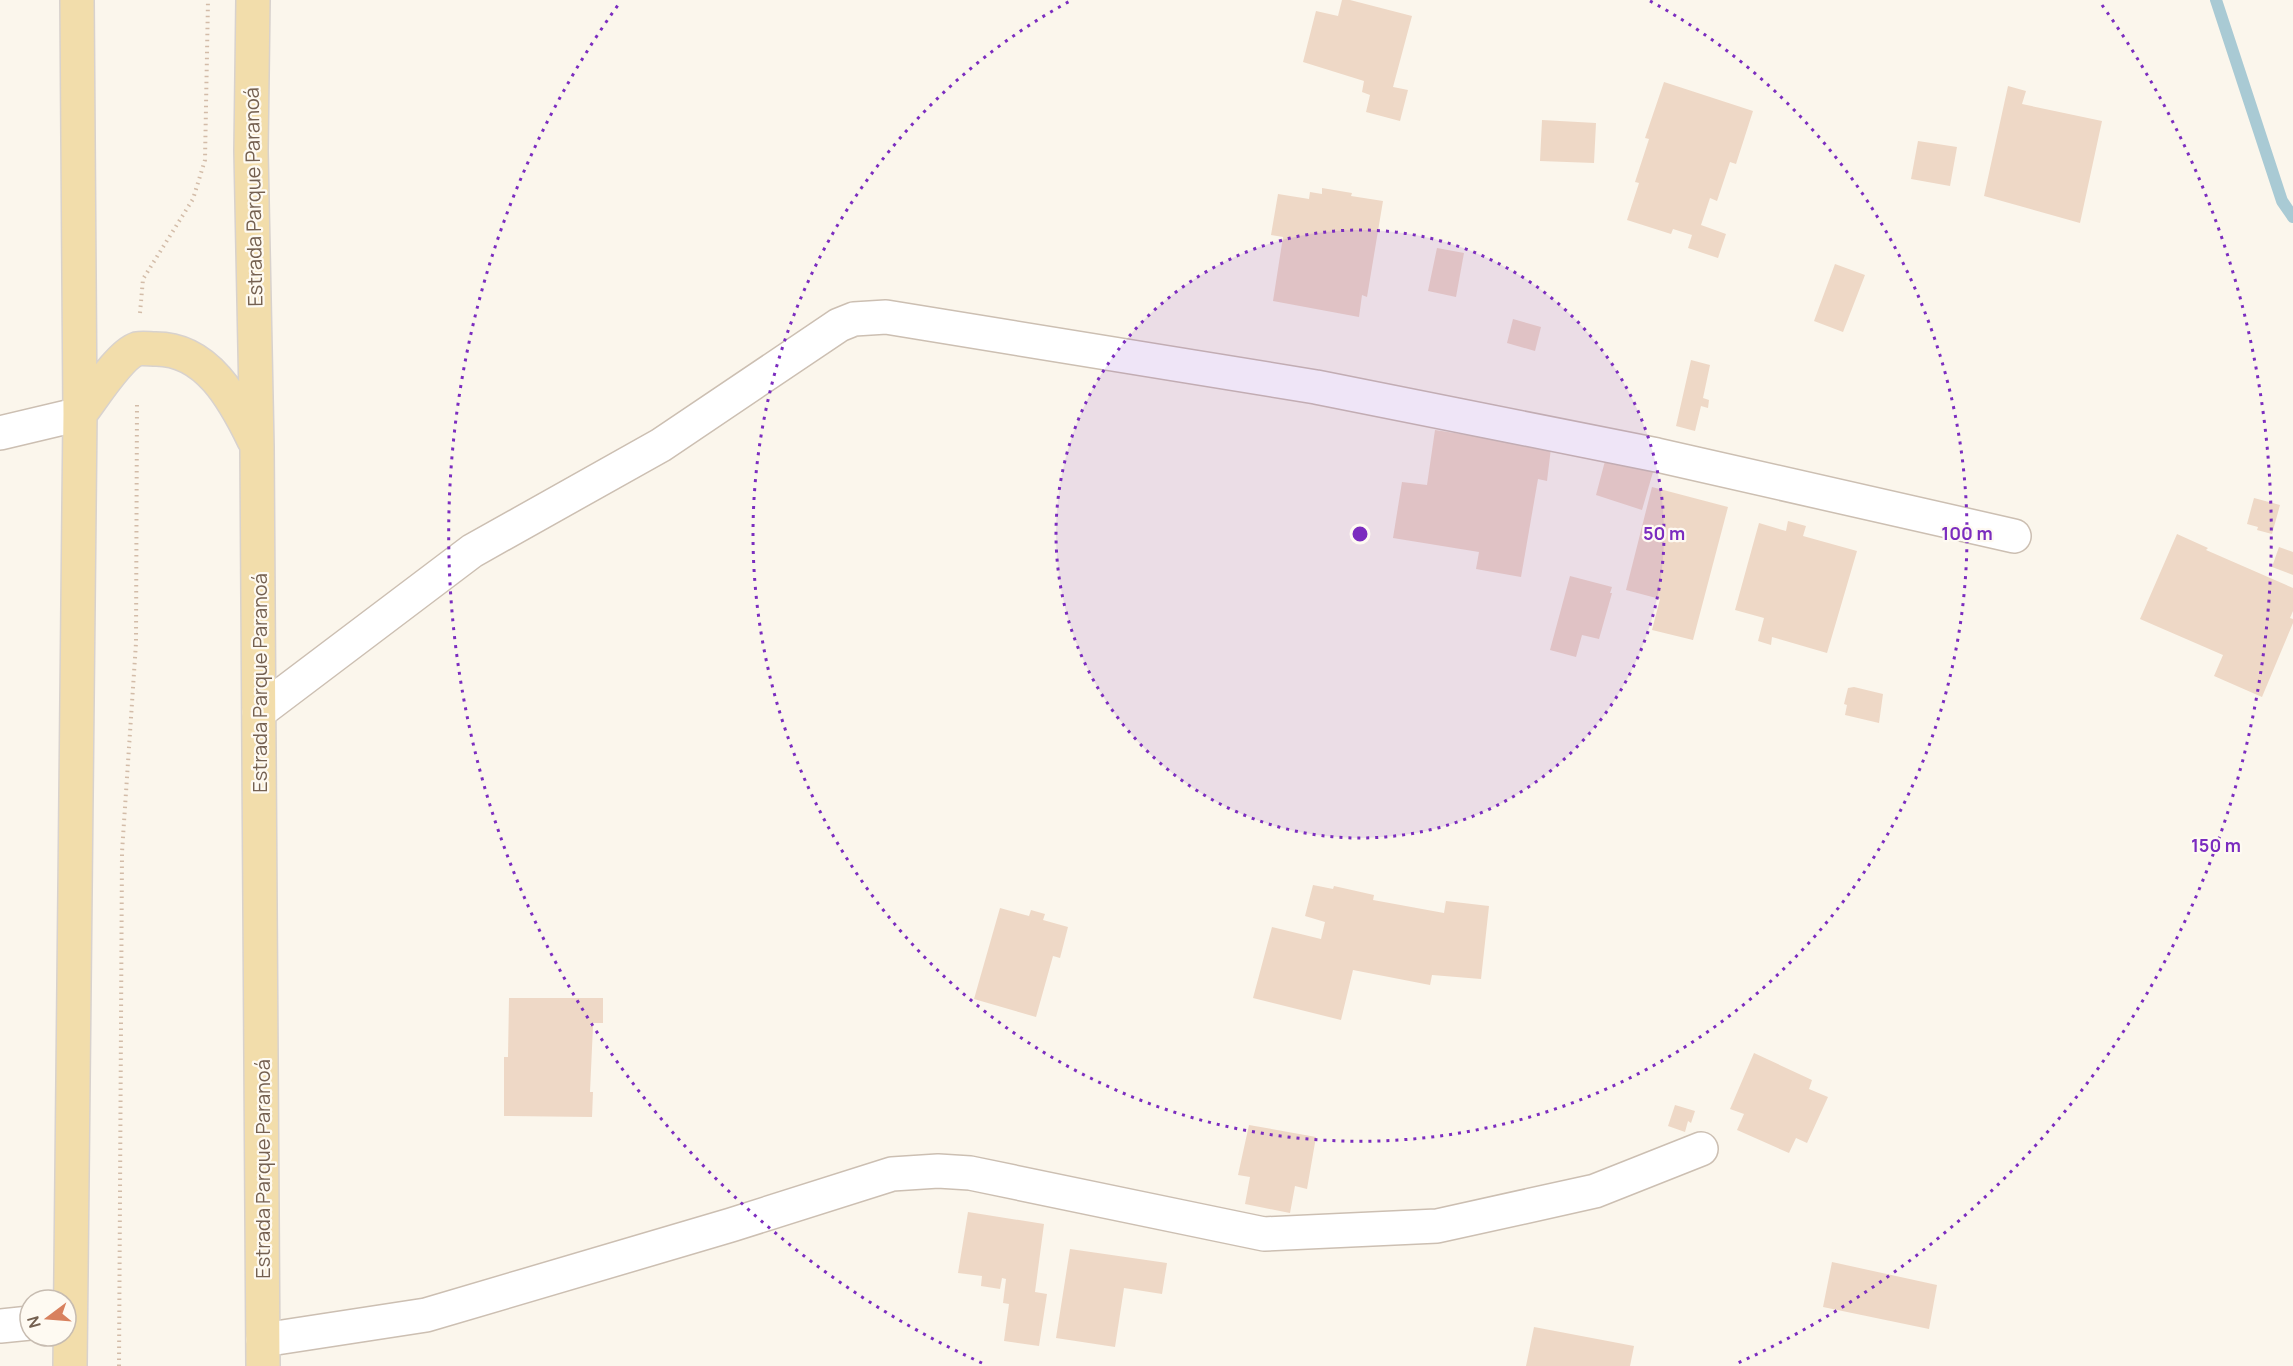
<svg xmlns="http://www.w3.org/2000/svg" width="2293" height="1366" font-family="Manrope,sans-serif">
<rect width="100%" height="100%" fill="#fbf6ec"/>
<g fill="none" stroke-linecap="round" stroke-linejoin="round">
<path stroke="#a9cad4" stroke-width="12" d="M 2216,0 L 2282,201 L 2293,217"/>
</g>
<path fill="#eed8c6" d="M 1342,0 L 1350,0 L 1412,16 L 1393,87 L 1408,90 L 1400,121 L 1366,112 L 1370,95 L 1362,92 L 1364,81 L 1303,62 L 1316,11 L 1338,16 Z
M 1664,82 L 1753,111 L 1736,164 L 1730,162 L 1717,201 L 1710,198 L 1701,225 L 1726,234 L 1718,258 L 1688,248 L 1692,235 L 1673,229 L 1671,234 L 1627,220 L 1639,183 L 1635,182 L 1649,139 L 1645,138 Z
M 2008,86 L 2026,91 L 2022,104 L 2102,121 L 2080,223 L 1984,196 Z
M 1542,120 L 1596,123 L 1594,163 L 1540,161 Z
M 1918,141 L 1957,147 L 1950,186 L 1911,179 Z
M 1322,188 L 1352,193 L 1351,196 L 1383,201 L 1367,297 L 1362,295 L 1359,317 L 1273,301 L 1283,237 L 1271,235 L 1278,194 L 1309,199 L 1310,192 L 1322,194 Z
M 1437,248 L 1464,253 L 1456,297 L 1428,291 Z
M 1835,264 L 1865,275 L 1843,332 L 1814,321 Z
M 1513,319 L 1541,327 L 1535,351 L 1507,343 Z
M 1691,360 L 1710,365 L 1703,398 L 1709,400 L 1708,408 L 1701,406 L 1695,431 L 1676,426 Z
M 1435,430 L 1551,448 L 1547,481 L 1538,479 L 1521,577 L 1476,569 L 1479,552 L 1393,538 L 1402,482 L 1427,485 Z
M 1605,461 L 1617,465 L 1618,462 L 1646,462 L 1643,469 L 1653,472 L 1642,510 L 1596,495 Z
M 1652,487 L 1728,507 L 1693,640 L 1652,630 L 1660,599 L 1626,590 Z
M 2254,498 L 2280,505 L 2272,534 L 2257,530 L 2258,527 L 2247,524 Z
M 1788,521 L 1806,526 L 1803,536 L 1857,551 L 1827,653 L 1772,637 L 1771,645 L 1758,641 L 1764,618 L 1735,610 L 1759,523 L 1786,531 Z
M 2177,534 L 2208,548 L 2206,550 L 2293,588 L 2293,611 L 2290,618 L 2293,619 L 2293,623 L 2262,697 L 2214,676 L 2223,655 L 2140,619 Z
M 2279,547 L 2293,552 L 2293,575 L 2272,567 Z
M 1570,576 L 1612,587 L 1610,593 L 1612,593 L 1599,639 L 1582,635 L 1576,657 L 1550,650 Z
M 1854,687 L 1883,694 L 1879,723 L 1845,715 L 1847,705 L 1844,704 L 1848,688 Z
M 1313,885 L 1333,889 L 1334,886 L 1374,895 L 1373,900 L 1444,913 L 1446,901 L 1489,906 L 1481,979 L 1432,975 L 1430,985 L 1353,970 L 1341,1020 L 1253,998 L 1272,927 L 1321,939 L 1325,922 L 1305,916 Z
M 1000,908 L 1029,916 L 1031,910 L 1045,914 L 1043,920 L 1068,927 L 1060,958 L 1053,956 L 1036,1017 L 974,999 Z
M 509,998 L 603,998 L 603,1023 L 590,1023 L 590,1026 L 593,1026 L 590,1092 L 593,1092 L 592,1117 L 504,1116 L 504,1057 L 508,1057 Z
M 1754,1053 L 1812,1080 L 1809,1089 L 1828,1097 L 1807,1143 L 1796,1138 L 1789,1153 L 1737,1130 L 1744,1114 L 1730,1109 Z
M 1675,1105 L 1695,1111 L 1691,1123 L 1688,1121 L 1685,1132 L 1668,1126 Z
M 1249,1125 L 1316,1137 L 1307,1189 L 1295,1186 L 1290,1213 L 1245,1204 L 1250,1177 L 1238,1175 Z
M 968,1212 L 1044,1224 L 1035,1292 L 1047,1294 L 1039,1346 L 1004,1341 L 1009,1304 L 1003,1303 L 1006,1279 L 1002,1278 L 1000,1289 L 981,1286 L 982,1276 L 958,1273 Z
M 1070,1249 L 1167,1263 L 1162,1294 L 1124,1288 L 1115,1347 L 1056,1338 Z
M 1832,1262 L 1937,1285 L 1929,1329 L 1823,1307 Z
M 1534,1327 L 1634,1346 L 1630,1366 L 1526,1366 Z"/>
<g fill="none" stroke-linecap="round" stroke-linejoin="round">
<defs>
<path id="minor" d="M 0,433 L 80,414
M 259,712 L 472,551 L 661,445 L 839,325 L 854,319 L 886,317 L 1316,387 L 1657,455 L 2014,536
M 0,1326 L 30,1323
M 263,1340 L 426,1315 L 731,1225 L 892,1174 L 938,1171 L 970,1173 L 1264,1234 L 1437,1226 L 1595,1191 L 1701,1149"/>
<path id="major" d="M 253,0 L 251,151 L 257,447 L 263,1366
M 80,414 C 92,399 119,355 137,349 C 142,348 150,349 156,349 C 207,349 234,399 254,440
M 70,1366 L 80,414 L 77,0"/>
</defs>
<use href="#minor" stroke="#ccbfb2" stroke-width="36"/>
<use href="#major" stroke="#d8d2ce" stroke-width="36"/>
<path stroke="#d3bca8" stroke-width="4" stroke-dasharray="1.5 4.5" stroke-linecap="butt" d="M 140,313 L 143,279 L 193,199 L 205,160 L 208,0
M 119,1366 L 122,852 L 136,643 L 137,401"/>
<use href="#minor" stroke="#fff" stroke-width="33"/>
<use href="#major" stroke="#f2ddab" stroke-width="33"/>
</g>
<circle cx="1360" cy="534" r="304" fill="#7b2cbf" fill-opacity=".12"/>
<g fill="none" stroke="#7b2cbf" stroke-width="3" stroke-dasharray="3 6">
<circle cx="1360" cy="534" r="304"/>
<path d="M1650 1A607 607 0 1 1 1070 1"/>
<path d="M982 1363A911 911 0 0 1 618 5M2102 5A911 911 0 0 1 1738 1363"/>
</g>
<g text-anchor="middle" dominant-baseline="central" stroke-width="4.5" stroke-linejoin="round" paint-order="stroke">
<g font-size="20" fill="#746050" stroke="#fefaf2">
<text transform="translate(253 197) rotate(-91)">Estrada Parque Paranoá</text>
<text transform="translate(259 683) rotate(-90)">Estrada Parque Paranoá</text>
<text transform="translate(262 1169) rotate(-90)">Estrada Parque Paranoá</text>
</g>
</g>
<circle cx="1360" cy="534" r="9" fill="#7b2cbf" stroke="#fefaf2" stroke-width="3"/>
<g font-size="18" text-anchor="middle" font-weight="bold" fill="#7b2cbf" stroke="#fefaf2" stroke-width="4.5" stroke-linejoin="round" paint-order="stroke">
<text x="1664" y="540">50 m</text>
<text x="1967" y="540">100 m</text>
<text x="2216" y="852">150 m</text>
</g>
<g transform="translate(48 1318) rotate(254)"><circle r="28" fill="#fefaf2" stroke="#c7bcb1" stroke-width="1.5"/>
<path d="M0-4.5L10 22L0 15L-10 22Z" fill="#d8815e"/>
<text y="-9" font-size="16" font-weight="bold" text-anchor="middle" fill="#746050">N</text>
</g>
</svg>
